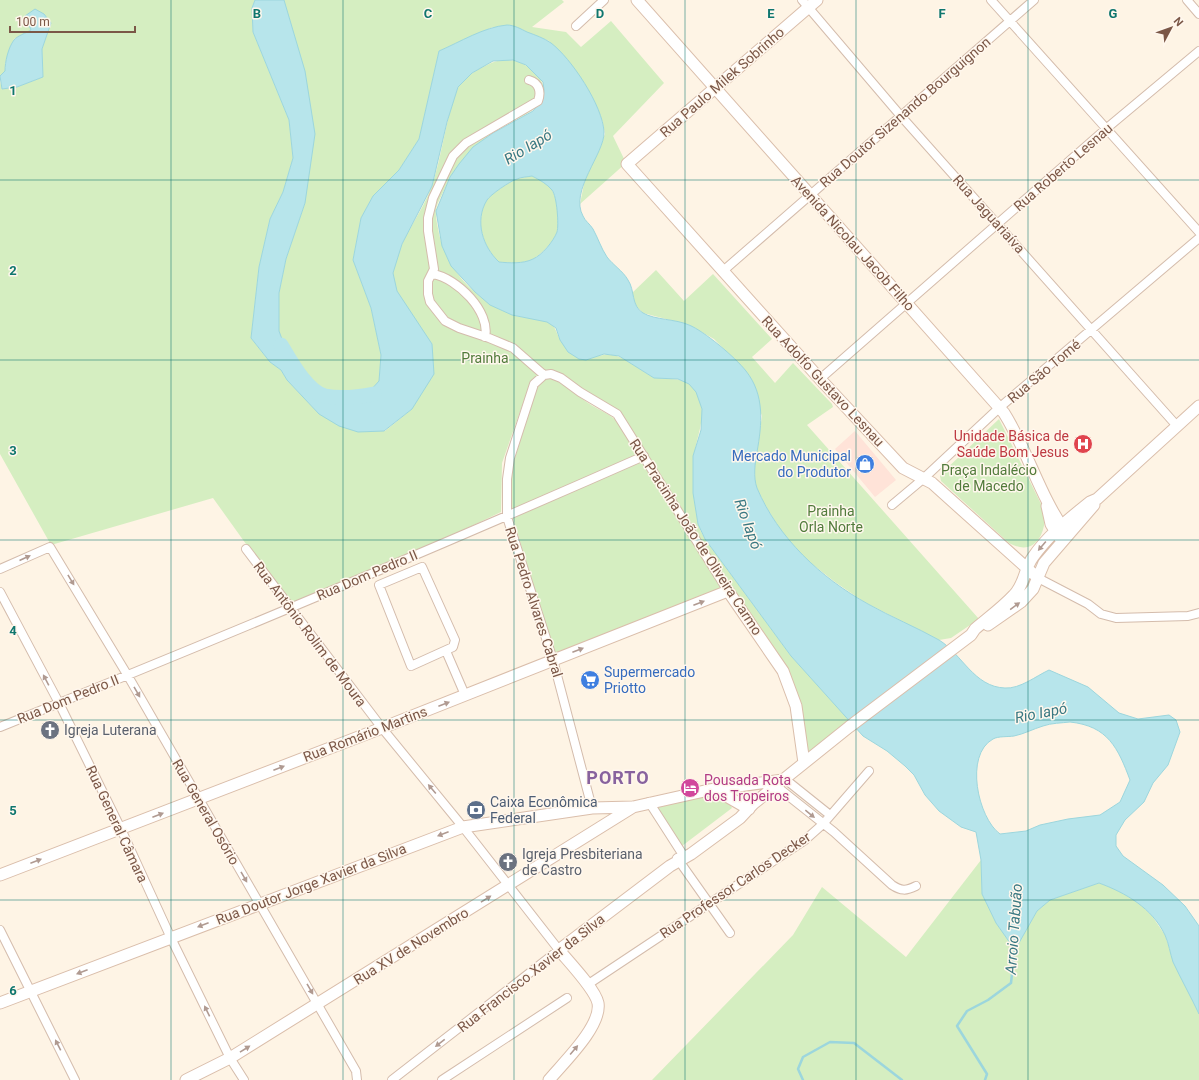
<svg xmlns="http://www.w3.org/2000/svg" width="1199" height="1080" font-family="Roboto,sans-serif">
<rect width="100%" height="100%" fill="#fef4e5"/>
<path fill="#ffe3d8" d="M 855,431 L 896,480 L 875,497 L 835,449 Z"/>
<path fill="#d5eec1" d="M 0,0 L 255,0 L 252,8 L 253,32 L 289,120 L 293,158 L 283,192 L 270,219 L 259,267 L 251,338 L 270,362 L 281,370 L 287,380 L 319,414 L 385,431 L 412,409 L 432,344 C 421,327 390,292 393,272 C 398,240 422,215 432,185 C 441,159 444,131 452,105 C 454,99 456,91 459,86 C 466,76 476,70 487,65 C 500,58 516,58 528,67 C 538,74 549,87 542,99 C 534,113 520,117 507,124 C 479,139 459,160 445,188 C 442,195 437,203 436,210 C 435,217 438,227 439,234 C 448,271 475,299 510,314 C 522,319 537,317 548,322 C 557,327 556,334 561,341 C 568,348 578,354 586,360 C 615,348 623,358 646,373 C 661,383 678,375 689,384 C 713,405 697,432 694,456 C 692,468 695,509 698,522 C 699,528 702,534 705,539 L 791,656 L 851,722 L 808,757 L 799,706 L 618,413 L 545,374 L 530,383 L 502,463 L 501,512 L 294,611 L 213,498 L 51,545 L 0,454 L 0,81 L 2,89 L 17,87 L 43,77 L 42,49 L 46,36 L 31,30 L 14,39 L 5,64 L 5,71 L 0,76 Z
M 284,0 L 562,0 L 564,2 L 532,27 L 566,32 L 581,47 L 611,21 L 664,83 L 613,136 L 626,163 L 580,204 L 585,179 L 605,134 L 602,120 L 549,41 L 532,34 L 493,27 L 439,51 L 419,139 L 399,170 L 373,196 L 361,218 L 353,260 L 371,308 L 381,355 L 379,381 L 369,392 L 354,397 L 324,396 L 306,383 L 289,358 L 279,331 L 279,293 L 286,259 L 305,203 Z
M 532,176 C 539,180 547,183 552,190 C 557,196 560,225 557,232 C 553,242 542,254 533,259 C 523,264 509,263 499,262 C 483,247 474,221 487,200 C 490,195 510,181 517,179 C 521,177 527,177 532,176 Z
M 656,270 L 684,301 L 713,274 L 772,339 L 752,357 L 775,383 L 793,363 L 832,404 L 833,407 L 807,425 L 979,619 L 951,638 L 939,640 L 864,602 L 835,582 L 803,557 L 781,531 L 764,503 L 755,484 L 755,463 L 762,416 L 747,373 L 714,339 L 689,325 L 643,313 L 636,306 L 632,293 Z
M 552,378 C 566,383 576,395 588,403 C 600,411 611,414 620,424 L 724,589 L 554,657 L 511,511 L 512,467 L 537,388 L 545,379 Z
M 999,419 L 1045,512 C 1046,535 1034,557 1009,543 L 941,481 L 940,476 L 943,472 Z
M 718,793 L 727,799 L 732,808 L 682,846 L 653,804 Z
M 981,860 L 982,894 L 996,923 L 1015,949 L 1037,911 L 1050,900 L 1099,883 L 1118,890 L 1138,902 L 1152,916 L 1165,935 L 1173,960 L 1199,1014 L 1199,1080 L 652,1080 L 793,935 L 822,887 L 906,957 Z"/>
<path fill="#b7e5eb" stroke="#9cd6dd" fill-rule="evenodd" d="M 255,0 L 284,0 L 305,71 L 315,134 L 305,203 L 286,259 L 279,293 L 279,331 L 289,358 L 306,383 L 324,396 L 354,397 L 369,392 L 379,381 L 381,355 L 371,308 L 353,260 L 361,218 L 373,196 L 399,170 L 419,139 L 439,51 C 460,42 484,27 507,25 C 514,25 521,29 527,32 C 535,35 544,38 551,43 C 571,58 603,106 604,132 C 605,153 569,191 583,216 C 585,221 590,224 593,229 C 598,238 601,248 607,257 C 613,265 623,271 628,280 C 635,290 631,306 643,313 C 655,320 676,319 689,325 C 704,331 735,357 746,371 C 765,395 762,424 757,452 C 755,463 753,477 757,488 C 778,538 821,578 868,604 C 891,617 916,627 939,640 C 962,654 974,687 1005,688 C 1020,689 1036,676 1049,670 L 1088,687 L 1119,713 L 1138,719 L 1169,715 L 1176,720 L 1180,732 L 1168,765 L 1153,783 L 1144,802 L 1125,820 L 1116,835 L 1116,846 L 1123,856 L 1163,885 L 1185,906 L 1199,926 L 1199,1014 C 1191,997 1181,979 1173,962 C 1170,953 1169,944 1165,935 C 1152,908 1126,893 1099,883 L 1050,900 L 1037,911 L 1015,950 L 996,923 L 982,894 L 981,860 L 976,832 L 961,827 L 939,811 L 925,795 L 914,775 L 905,766 L 887,751 L 863,736 L 791,656 L 705,539 L 698,524 L 693,493 L 693,456 L 701,430 L 702,409 L 696,392 L 689,384 L 678,379 L 654,378 L 619,356 L 604,354 L 586,360 L 579,359 L 568,352 L 560,340 L 556,328 L 547,322 L 512,315 L 490,305 L 475,292 L 451,266 L 442,246 L 436,211 L 450,177 L 459,164 L 473,147 L 493,133 L 533,111 L 543,98 L 544,90 L 543,82 L 526,65 L 513,60 L 493,61 L 472,73 L 458,87 L 447,122 L 432,186 L 402,244 L 393,273 L 397,291 L 432,344 L 434,374 L 412,409 L 384,431 L 358,432 L 339,426 L 319,414 L 287,380 L 281,370 L 270,362 L 251,338 L 259,267 L 270,219 L 283,192 L 293,158 L 289,120 L 253,32 L 252,8 ZM 532,176 C 540,180 547,184 552,190 C 557,196 559,225 557,232 C 553,242 542,255 533,259 C 523,264 509,263 499,262 C 483,247 474,221 487,200 C 490,195 510,181 517,179 C 521,177 527,177 532,176 ZM 1070,722 C 1108,726 1118,748 1130,780 L 1120,802 L 1100,815 L 1068,819 L 1040,825 L 1026,831 L 1000,834 C 978,818 964,755 993,739 C 998,736 1008,737 1014,736 C 1024,734 1033,729 1043,726 C 1051,723 1062,723 1070,722 Z
M 35,9 L 44,14 L 51,23 L 42,49 L 43,77 L 17,87 L 2,89 L 0,76 L 5,71 C 5,62 8,48 14,40 C 17,36 26,33 31,30 L 25,16 Z"/>
<g fill="none" stroke-linecap="round" stroke-linejoin="round">
<path stroke="#9cd6dd" stroke-width="2.5" d="M 803,1080 L 798,1069 L 803,1057 L 830,1042 L 854,1043 L 902,1080
M 985,1080 L 987,1074 L 957,1026 L 967,1011 L 988,1000 L 1011,983 L 1015,946"/>
<path stroke="#b7e5eb" stroke-width="15" d="M 281,345 C 290,360 307,392 325,396 C 340,399 359,397 374,394"/>
<defs>
<path id="street" d="M 802,0 L 900,115 L 1177,426
M 991,0 L 1199,232
M 1187,0 L 1199,14
M 576,26 L 604,0
M 529,80 C 540,83 541,93 538,101 L 466,143 L 453,156 L 433,198 L 428,218 L 428,231 L 434,269 L 428,281 L 428,294 L 430,302 L 445,321 L 459,328 L 489,338 L 513,348 L 544,375
M 723,271 L 1034,0
M 433,274 C 457,278 491,312 485,337
M 820,379 L 1107,128 L 1199,51
M 892,505 L 923,479 L 999,408 L 1199,238
M 246,549 L 382,728 L 463,827 L 559,950 L 392,1080
M 422,567 L 455,640 L 453,647 L 411,666 L 379,585 Z
M 0,569 L 50,547 L 128,676 L 356,1071 L 357,1080
M 1038,578 L 1088,604 L 1101,614 L 1116,618 L 1188,616 L 1199,613
M 0,592 L 59,703 L 121,829 L 171,938 L 230,1058 L 244,1080
M 446,651 L 465,695
M 0,727 C 216,640 431,550 644,456
M 785,779 L 830,815
M 776,786 L 834,832 L 892,885 C 901,891 906,891 916,886
M 649,802 L 685,858
M 592,808 L 553,660 L 507,517 L 507,479 L 510,458 L 534,384 L 544,375 L 551,374 L 561,378 L 580,392 L 617,414 L 728,591
M 677,858 L 730,933
M 0,930 L 75,1080
M 587,985 L 805,840 L 823,824 L 869,771
M 442,1080 L 567,998"/>
<path id="secondary" d="M 637,0 L 1004,413 C 1028,451 1040,497 1067,534
M 817,0 L 627,164 L 820,379 L 903,468 L 932,483 L 1038,578
M 1047,506 L 1051,524 L 1059,537
M 988,625 L 1021,602 L 1033,589 L 1044,563 L 1094,505
M 711,790 L 721,793 L 749,809
M 0,875 L 382,728 L 728,591 L 783,671 L 796,706 L 804,763
M 0,1003 L 463,827 L 592,808 L 633,807 L 709,790 L 783,780
M 186,1080 L 230,1058 L 633,807
M 549,1080 C 563,1063 602,1026 598,1003 C 595,989 569,962 559,950 L 670,866 L 691,854 L 740,818 L 753,804 L 849,727 L 971,635 L 975,629 C 988,618 1003,607 1014,595 C 1025,584 1024,569 1033,557 C 1048,535 1069,519 1090,502 L 1097,499 L 1199,406"/>
</defs>
<use href="#street" stroke="#d4bcac" stroke-width="10"/>
<use href="#secondary" stroke="#dabeab" stroke-width="13"/>
<use href="#street" stroke="#fff" stroke-width="8"/>
<use href="#secondary" stroke="#fff" stroke-width="11"/>
</g>
<defs><path id="oneway-solid" d="M-6-.8H1V-3.2L6.5 0L1 3.2V.8H-6Z"/></defs>
<g fill="#b09a91">
<use href="#oneway-solid" transform="translate(1042 546) rotate(130)"/>
<use href="#oneway-solid" transform="translate(25 558) rotate(-24)"/>
<use href="#oneway-solid" transform="translate(71 580) rotate(59)"/>
<use href="#oneway-solid" transform="translate(699 603) rotate(-21)"/>
<use href="#oneway-solid" transform="translate(1015 606) rotate(-36)"/>
<use href="#oneway-solid" transform="translate(578 650) rotate(-21)"/>
<use href="#oneway-solid" transform="translate(46 680) rotate(-118)"/>
<use href="#oneway-solid" transform="translate(137 692) rotate(60)"/>
<use href="#oneway-solid" transform="translate(444 704) rotate(-21)"/>
<use href="#oneway-solid" transform="translate(279 768) rotate(-21)"/>
<use href="#oneway-solid" transform="translate(432 789) rotate(-130)"/>
<use href="#oneway-solid" transform="translate(810 814) rotate(39)"/>
<use href="#oneway-solid" transform="translate(158 815) rotate(-21)"/>
<use href="#oneway-solid" transform="translate(443 834) rotate(159)"/>
<use href="#oneway-solid" transform="translate(36 861) rotate(-21)"/>
<use href="#oneway-solid" transform="translate(244 877) rotate(60)"/>
<use href="#oneway-solid" transform="translate(486 899) rotate(-32)"/>
<use href="#oneway-solid" transform="translate(203 925) rotate(159)"/>
<use href="#oneway-solid" transform="translate(82 972) rotate(159)"/>
<use href="#oneway-solid" transform="translate(310 989) rotate(60)"/>
<use href="#oneway-solid" transform="translate(207 1011) rotate(-116)"/>
<use href="#oneway-solid" transform="translate(440 1043) rotate(142)"/>
<use href="#oneway-solid" transform="translate(58 1045) rotate(-117)"/>
<use href="#oneway-solid" transform="translate(245 1049) rotate(-32)"/>
<use href="#oneway-solid" transform="translate(574 1050) rotate(-50)"/>
</g>
<path fill="none" stroke="#0f766e" stroke-width="1" stroke-opacity="0.55" d="M 171,0 L 171,1080M 343,0 L 343,1080M 514,0 L 514,1080M 685,0 L 685,1080M 856,0 L 856,1080M 1028,0 L 1028,1080M 0,180 L 1199,180M 0,360 L 1199,360M 0,540 L 1199,540M 0,720 L 1199,720M 0,900 L 1199,900"/>
<defs>
<symbol id="hospital-disc" viewBox="-11 -11 22 22"><circle r="9.5" fill="#e0444e" stroke="#fff7ed"/><path d="M-5-5h3v3.5h4V-5h3V5h-3V1.5h-4V5h-3Z" fill="#fff"/></symbol>
<symbol id="shop-disc" viewBox="-11 -11 22 22"><circle r="9.5" fill="#3f7fe0" stroke="#fff7ed"/><path d="M-5-2.5h2.3a2.7 3.5 0 0 1 5.4 0H5L5.5 6h-11ZM-1.5-2.5h3a1.5 2.3 0 0 0-3 0Z" fill="#fff"/></symbol>
<symbol id="supermarket-disc" viewBox="-11 -11 22 22"><circle r="9.5" fill="#3f7fe0" stroke="#fff7ed"/><path d="M-6-5.5h2.5l.6 2H6L4.5 2H-2.5L-4.4-4H-6ZM-1.5 3.2a1.3 1.3 0 1 0 .1 0ZM3 3.2a1.3 1.3 0 1 0 .1 0Z" fill="#fff"/></symbol>
<symbol id="church-disc" viewBox="-11 -11 22 22"><circle r="9.5" fill="#6b7280" stroke="#fff7ed"/><path d="M-1.2-6h2.4v3.5h3.3v2.4h-3.3V6h-2.4V-.1h-3.3v-2.4h3.3Z" fill="#fff"/></symbol>
<symbol id="hotel-disc" viewBox="-11 -11 22 22"><circle r="9.5" fill="#d1479c" stroke="#fff7ed"/><path d="M-6-4.5h1.5V1H6V5H4.5V3h-9V5H-6ZM-4 0a1.8 1.8 0 1 1 3.6 0ZM.5 0V-2.5h3Q6-2.5 6 0Z" fill="#fff"/></symbol>
<symbol id="bank-disc" viewBox="-11 -11 22 22"><circle r="9.5" fill="#5c6f8a" stroke="#fff7ed"/><path d="M-6-4H6V4H-6ZM0-2.3a2.3 2.3 0 1 0 0 4.6a2.3 2.3 0 1 0 0-4.6Z" fill="#fff"/></symbol>
</defs>
<g fill-rule="evenodd">
<use href="#hospital-disc" x="1072" y="433" width="22" height="22"/>
<use href="#shop-disc" x="854" y="453" width="22" height="22"/>
<use href="#supermarket-disc" x="579" y="669" width="22" height="22"/>
<use href="#church-disc" x="39" y="719" width="22" height="22"/>
<use href="#hotel-disc" x="679" y="777" width="22" height="22"/>
<use href="#bank-disc" x="465" y="799" width="22" height="22"/>
<use href="#church-disc" x="497" y="851" width="22" height="22"/>
</g>
<g text-anchor="middle" dominant-baseline="central" stroke-width="3" stroke-linejoin="round" paint-order="stroke">
<g font-size="14" fill="#7b5747" stroke="#fff7ed">
<text transform="translate(722 82) rotate(-41)">Rua Paulo Milek Sobrinho</text>
<text transform="translate(905 112) rotate(-41)">Rua Doutor Sizenando Bourguignon</text>
<text transform="translate(1063 167) rotate(-41)">Rua Roberto Lesnau</text>
<text transform="translate(989 214) rotate(48)">Rua Jaguariaíva</text>
<text transform="translate(853 243) rotate(48)">Avenida Nicolau Jacob Filho</text>
<text transform="translate(1044 371) rotate(-40)">Rua São Tomé</text>
<text transform="translate(823 381) rotate(47)">Rua Adolfo Gustavo Lesnau</text>
<text transform="translate(696 537) rotate(57)">Rua Pracinha João de Oliveira Carmo</text>
<text transform="translate(367 575) rotate(-23)">Rua Dom Pedro II</text>
<text transform="translate(534 602) rotate(72)">Rua Pedro Alvares Cabral</text>
<text transform="translate(310 634) rotate(53)">Rua Antônio Rolim de Moura</text>
<text transform="translate(68 699) rotate(-22)">Rua Dom Pedro II</text>
<text transform="translate(365 734) rotate(-21)">Rua Romário Martins</text>
<text transform="translate(206 812) rotate(60)">Rua General Osório</text>
<text transform="translate(117 824) rotate(65)">Rua General Câmara</text>
<text transform="translate(311 884) rotate(-21)">Rua Doutor Jorge Xavier da Silva</text>
<text transform="translate(735 885) rotate(-34)">Rua Professor Carlos Decker</text>
<text transform="translate(411 946) rotate(-32)">Rua XV de Novembro</text>
<text transform="translate(531 973) rotate(-38)">Rua Francisco Xavier da Silva</text>
</g>
<g font-size="14" fill="#517b3b" stroke="#fff7ed">
<text x="485" y="358">Prainha</text>
<text x="989" y="470">Praça Indalécio<tspan x="989" dy="16">de Macedo</tspan></text>
<text x="831" y="511">Prainha<tspan x="831" dy="16">Orla Norte</tspan></text>
</g>
<g font-size="14" fill="#be3a42" stroke="#fff7ed" text-anchor="end">
<text x="1069" y="436">Unidade Básica de<tspan x="1069" dy="16">Saúde Bom Jesus</tspan></text>
</g>
<g font-size="14" fill="#366cbe" stroke="#fff7ed" text-anchor="end">
<text x="851" y="456">Mercado Municipal<tspan x="851" dy="16">do Produtor</tspan></text>
<text x="604" y="672" text-anchor="start">Supermercado<tspan x="604" dy="16">Priotto</tspan></text>
</g>
<g font-size="14" fill="#5b616d" stroke="#fff7ed" text-anchor="start">
<text x="64" y="730">Igreja Luterana</text>
<text x="522" y="854">Igreja Presbiteriana<tspan x="522" dy="16">de Castro</tspan></text>
</g>
<g font-size="14" fill="#b23c85" stroke="#fff7ed" text-anchor="start">
<text x="704" y="780">Pousada Rota<tspan x="704" dy="16">dos Tropeiros</tspan></text>
</g>
<g font-size="14" fill="#4e5e75" stroke="#fff7ed" text-anchor="start">
<text x="490" y="802">Caixa Econômica<tspan x="490" dy="16">Federal</tspan></text>
</g>
<g font-size="15" font-style="italic" fill="#397882" stroke="#fff7ed">
<text transform="translate(528 147) rotate(-31)">Rio Iapó</text>
<text transform="translate(748 524) rotate(70)">Rio Iapó</text>
<text transform="translate(1041 713) rotate(-11)">Rio Iapó</text>
<text transform="translate(1014 929) rotate(-86)">Arroio Tabuão</text>
</g>
<g font-size="18" font-weight="bold" letter-spacing="1" fill="#88629e" stroke="#fff7ed">
<text x="618" y="777">PORTO</text>
</g>
</g>
<g font-size="13" text-anchor="middle" font-weight="bold" fill="#0f766e" stroke="#fff7ed" stroke-width="3" stroke-linejoin="round" paint-order="stroke">
<text x="257" y="18">B</text>
<text x="428" y="18">C</text>
<text x="600" y="18">D</text>
<text x="771" y="18">E</text>
<text x="942" y="18">F</text>
<text x="1113" y="18">G</text>
<text x="13" y="95">1</text>
<text x="13" y="275">2</text>
<text x="13" y="455">3</text>
<text x="13" y="635">4</text>
<text x="13" y="815">5</text>
<text x="13" y="995">6</text>
</g>
<g transform="translate(1171 28) rotate(49)" stroke="#fff7ed" stroke-width="3" paint-order="stroke">
<path d="M0-3L7 15L0 10L-7 15Z" fill="#7b5747"/>
<text y="-6" font-size="11" font-weight="bold" text-anchor="middle" fill="#7b5747">N</text>
</g>
<path d="M10 26v6h125v-6" fill="none" stroke="#7b5747" stroke-width="2"/>
<text x="16" y="26" font-size="12" fill="#7b5747" stroke="#fff7ed" stroke-width="3" paint-order="stroke">100 m</text>
</svg>
